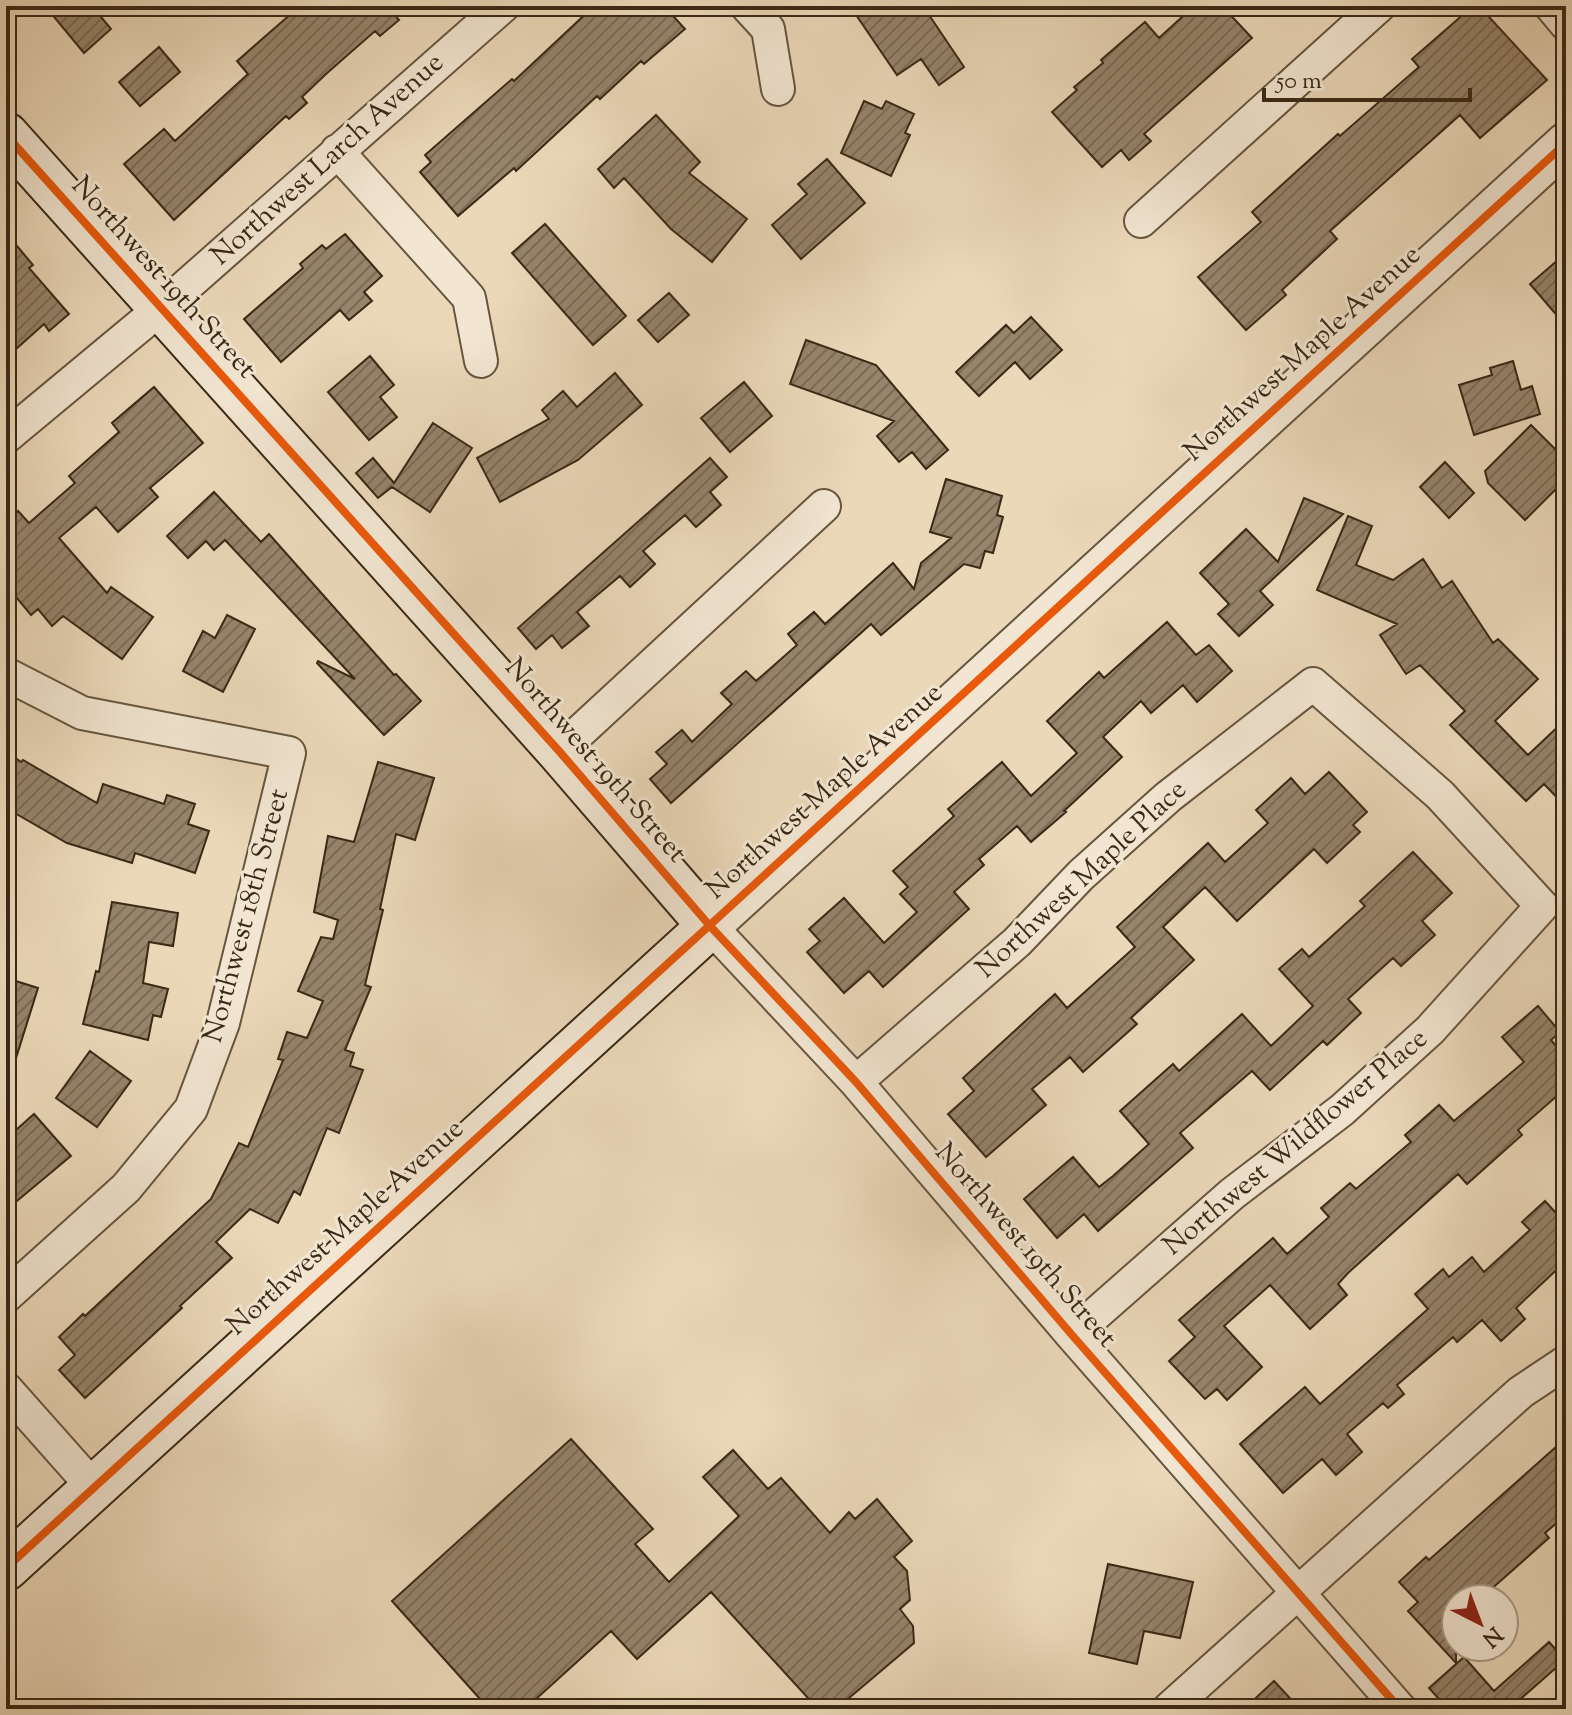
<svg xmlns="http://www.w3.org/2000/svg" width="1572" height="1715" font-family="'Sorts Mill Goudy',serif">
<defs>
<pattern id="building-hatch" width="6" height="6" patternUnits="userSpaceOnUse" patternTransform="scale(2)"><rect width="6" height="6" fill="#96846b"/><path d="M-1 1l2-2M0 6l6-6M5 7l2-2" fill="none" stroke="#7b6c57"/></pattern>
</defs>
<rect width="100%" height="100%" fill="#ebd8b9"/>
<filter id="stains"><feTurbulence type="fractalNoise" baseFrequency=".0025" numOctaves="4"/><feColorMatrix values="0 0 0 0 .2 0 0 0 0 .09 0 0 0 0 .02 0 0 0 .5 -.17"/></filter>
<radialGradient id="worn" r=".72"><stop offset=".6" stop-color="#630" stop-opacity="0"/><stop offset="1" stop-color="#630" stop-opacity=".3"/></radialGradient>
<path fill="url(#building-hatch)" stroke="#392916" stroke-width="2" d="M 45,6 L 92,6 L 111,29 L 84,53 Z
M 300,6 L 387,6 L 399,20 L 380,36 L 375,31 L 326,74 L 302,97 L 307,103 L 289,119 L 286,116 L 174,220 L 124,164 L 164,129 L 175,141 L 248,74 L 237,61 Z
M 594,6 L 664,6 L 685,29 L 644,64 L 641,61 L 600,99 L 597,96 L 516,171 L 514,168 L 458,216 L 420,172 L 431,162 L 425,155 L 512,79 L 514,81 Z
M 850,6 L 923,6 L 964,67 L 939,85 L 921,59 L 897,75 Z
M 1194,6 L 1222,6 L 1252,38 L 1144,134 L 1151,141 L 1129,160 L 1121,150 L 1102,167 L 1052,112 L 1077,90 L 1074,87 L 1103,63 L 1101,60 L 1145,22 L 1159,38 Z
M 1473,6 L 1479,6 L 1547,80 L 1480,138 L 1460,115 L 1330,231 L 1337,239 L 1282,290 L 1286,295 L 1246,330 L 1198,277 L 1261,222 L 1252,212 L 1338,134 L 1340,136 L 1419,67 L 1412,59 Z
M 159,47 L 180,72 L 140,106 L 119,82 Z
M 864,101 L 882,109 L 886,101 L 914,114 L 905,133 L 910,135 L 891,176 L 841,153 Z
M 656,115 L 700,162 L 689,173 L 747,219 L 712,262 L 671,229 L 624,178 L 614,188 L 598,169 Z
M 827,159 L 865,203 L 801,259 L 772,225 L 807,194 L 798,184 Z
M 545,224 L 626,316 L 593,345 L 512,253 Z
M 6,233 L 33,265 L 29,268 L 69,314 L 49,331 L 44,324 L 6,358 Z
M 345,234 L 382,276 L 364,292 L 372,301 L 349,320 L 340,310 L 281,362 L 244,319 L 303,268 L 300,264 L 322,245 L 326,249 Z
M 1566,253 L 1566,326 L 1530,284 Z
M 669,293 L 689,315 L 658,342 L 638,320 Z
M 1031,317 L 1062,350 L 1030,379 L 1015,362 L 979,396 L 956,372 L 1006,325 L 1014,333 Z
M 806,340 L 876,365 L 948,450 L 926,469 L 912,452 L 899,462 L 877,436 L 894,421 L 790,384 Z
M 370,356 L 394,385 L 380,397 L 397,417 L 369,440 L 328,392 Z
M 1513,361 L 1521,390 L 1532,386 L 1540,414 L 1474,435 L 1459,385 L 1492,375 L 1490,368 Z
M 615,373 L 642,405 L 578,460 L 500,502 L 477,458 L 549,419 L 542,410 L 563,391 L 577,407 Z
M 744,382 L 772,416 L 730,452 L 701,418 Z
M 154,387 L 203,443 L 150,488 L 158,497 L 118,532 L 96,507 L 59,538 L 107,593 L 111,587 L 153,617 L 122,659 L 63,616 L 52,626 L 38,609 L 31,615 L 6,585 L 6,521 L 18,511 L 29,523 L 75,483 L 69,476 L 119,432 L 112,423 Z
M 433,423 L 472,448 L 430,512 L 392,487 L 378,498 L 356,473 L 373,458 L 394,483 Z
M 1531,425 L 1566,460 L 1566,479 L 1525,520 L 1488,483 L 1485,471 Z
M 710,458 L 727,477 L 710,492 L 721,505 L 696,527 L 685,515 L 643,551 L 655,564 L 630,587 L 620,576 L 577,612 L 589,626 L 562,648 L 552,635 L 536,649 L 518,628 Z
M 1445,462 L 1474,493 L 1449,518 L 1420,487 Z
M 946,479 L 1002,496 L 997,515 L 1003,517 L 993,553 L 985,551 L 980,568 L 964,564 L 881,635 L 871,624 L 671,803 L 650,779 L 667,764 L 656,752 L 682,730 L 692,742 L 732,704 L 721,693 L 746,671 L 756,681 L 797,645 L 788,634 L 814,612 L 825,624 L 893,563 L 914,589 L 921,563 L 951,538 L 930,532 Z
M 214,492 L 261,542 L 269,534 L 394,675 L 396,674 L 421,701 L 384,735 L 317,663 L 318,661 L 355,679 L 225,540 L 214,550 L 206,541 L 188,558 L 167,536 Z
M 1304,498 L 1343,514 L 1260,591 L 1273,605 L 1239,636 L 1218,614 L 1229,604 L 1200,573 L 1246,529 L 1278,562 Z
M 1348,516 L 1372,526 L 1356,565 L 1393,580 L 1423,559 L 1442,588 L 1452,581 L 1493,643 L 1498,639 L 1538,679 L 1495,721 L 1528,755 L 1566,719 L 1566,807 L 1544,784 L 1526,801 L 1450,725 L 1465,711 L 1420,665 L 1406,674 L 1380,635 L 1397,624 L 1317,590 Z
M 227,615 L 255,629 L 223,692 L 183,671 L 203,631 L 215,638 Z
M 1167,622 L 1196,655 L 1209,645 L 1232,671 L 1197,702 L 1183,685 L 1151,713 L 1141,701 L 1103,737 L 1122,757 L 1064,811 L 1066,812 L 1031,842 L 1017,826 L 979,859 L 984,865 L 954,892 L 969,909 L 883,987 L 869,971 L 844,993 L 807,952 L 820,941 L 809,929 L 844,898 L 884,943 L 917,912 L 900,894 L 908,887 L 893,871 L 954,816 L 948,809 L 1002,762 L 1031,796 L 1077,753 L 1047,721 L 1099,672 L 1104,678 Z
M 6,751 L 21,762 L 23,760 L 97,803 L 103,784 L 164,804 L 167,795 L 195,804 L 188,824 L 209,831 L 195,873 L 135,853 L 132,863 L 67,843 L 6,808 Z
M 378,762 L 434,778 L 415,840 L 396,834 L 380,909 L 383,910 L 365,985 L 371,987 L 345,1050 L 354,1053 L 350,1066 L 363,1070 L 339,1133 L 327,1128 L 300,1195 L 294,1191 L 278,1223 L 250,1209 L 216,1242 L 232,1258 L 180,1306 L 182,1308 L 85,1398 L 59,1370 L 75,1355 L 59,1337 L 83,1314 L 85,1316 L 211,1199 L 239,1143 L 248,1147 L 283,1060 L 278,1059 L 287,1032 L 307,1038 L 323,1001 L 298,991 L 321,937 L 333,939 L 338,920 L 314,912 L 328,836 L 354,842 Z
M 1329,772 L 1367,812 L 1353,825 L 1360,832 L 1327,863 L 1314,849 L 1237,921 L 1205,887 L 1163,927 L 1194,960 L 1131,1018 L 1137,1024 L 1083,1072 L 1070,1057 L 1032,1089 L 1046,1105 L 986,1157 L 948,1114 L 974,1091 L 963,1078 L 1055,994 L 1067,1008 L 1135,947 L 1117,927 L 1208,843 L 1225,862 L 1268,823 L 1256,810 L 1291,778 L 1305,794 Z
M 1413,852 L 1452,893 L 1422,921 L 1435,935 L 1401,966 L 1393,958 L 1348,999 L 1361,1013 L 1327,1045 L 1323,1041 L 1270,1090 L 1252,1071 L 1180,1133 L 1193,1148 L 1098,1231 L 1084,1214 L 1057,1238 L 1024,1199 L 1073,1157 L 1099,1187 L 1113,1176 L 1149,1144 L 1120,1111 L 1173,1064 L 1179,1071 L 1242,1014 L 1271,1046 L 1313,1006 L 1279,969 L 1302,949 L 1309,957 L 1365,906 L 1360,901 Z
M 112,902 L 178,913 L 173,946 L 149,942 L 143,983 L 168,989 L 161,1017 L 153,1015 L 148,1040 L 83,1024 L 96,971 L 99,972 Z
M 6,978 L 38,988 L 11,1074 L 6,1073 Z
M 1538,1006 L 1560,1032 L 1551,1040 L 1566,1058 L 1566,1088 L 1518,1130 L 1522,1135 L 1467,1184 L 1458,1174 L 1348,1273 L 1338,1284 L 1347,1295 L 1310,1329 L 1270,1285 L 1260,1294 L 1224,1326 L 1262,1367 L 1227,1400 L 1217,1389 L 1205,1399 L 1169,1361 L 1195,1337 L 1179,1320 L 1273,1238 L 1287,1254 L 1329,1217 L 1321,1208 L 1350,1183 L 1356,1189 L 1411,1142 L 1405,1135 L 1439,1105 L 1454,1121 L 1486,1094 L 1524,1062 L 1502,1037 Z
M 90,1051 L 131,1081 L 97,1127 L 56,1098 Z
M 34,1114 L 71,1156 L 6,1210 L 6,1139 Z
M 1545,1201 L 1566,1224 L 1566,1261 L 1516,1308 L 1525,1319 L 1501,1341 L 1482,1320 L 1457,1342 L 1453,1337 L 1397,1385 L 1404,1394 L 1388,1408 L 1383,1403 L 1347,1434 L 1362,1452 L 1336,1475 L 1322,1459 L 1283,1493 L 1240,1444 L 1305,1387 L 1320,1404 L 1428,1309 L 1415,1294 L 1443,1269 L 1449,1277 L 1472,1257 L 1484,1272 L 1530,1230 L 1522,1222 Z
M 1566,1438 L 1566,1515 L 1545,1533 L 1549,1538 L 1480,1599 L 1456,1599 L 1456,1663 L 1408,1611 L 1418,1602 L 1399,1582 L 1426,1557 L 1429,1560 Z
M 571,1439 L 653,1529 L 635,1544 L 669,1582 L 739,1516 L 703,1477 L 733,1450 L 768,1489 L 781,1478 L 830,1533 L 849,1512 L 855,1519 L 877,1499 L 912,1541 L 894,1557 L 907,1571 L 910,1600 L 900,1609 L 913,1626 L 914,1643 L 836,1709 L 818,1709 L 711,1592 L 637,1659 L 611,1631 L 525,1709 L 489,1709 L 392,1601 Z
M 1108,1564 L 1193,1582 L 1180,1638 L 1144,1631 L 1137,1664 L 1089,1653 Z
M 1549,1642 L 1565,1660 L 1509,1709 L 1448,1709 L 1429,1688 L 1464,1657 L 1494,1691 Z
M 1274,1681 L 1300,1709 L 1244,1709 Z"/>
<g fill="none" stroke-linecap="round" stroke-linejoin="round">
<defs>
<path id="minor" d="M 747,6 L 768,29 L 778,89
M 1551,6 L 1566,24
M 337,151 L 469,298 L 481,361
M 1141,221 L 1379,6
M 6,437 L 160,309 L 503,6
M 6,674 L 82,713 L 289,753 L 223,1023 L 191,1109 L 126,1188 L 6,1296
M 559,751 L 824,506
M 710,926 L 856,1082 L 1072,1335 L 1400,1709
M 856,1082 L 1017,942 L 1081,875 L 1168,797 L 1313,684 L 1440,795 L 1542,906 L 1430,1030 L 1342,1110 L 1232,1194 L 1072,1335
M 6,1389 L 94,1488
M 1169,1709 L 1521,1392 L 1566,1362"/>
<path id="tertiary" d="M 710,926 L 1566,143"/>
<path id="secondary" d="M 6,135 L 559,751 L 710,926 L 6,1568"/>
</defs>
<use href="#minor" stroke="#66553f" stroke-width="36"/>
<use href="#tertiary" stroke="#66553f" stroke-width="44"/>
<use href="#secondary" stroke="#392916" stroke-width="48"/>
<use href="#minor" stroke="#f2e6d2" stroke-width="32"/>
<use href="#tertiary" stroke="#f2e6d2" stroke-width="40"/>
<use href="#secondary" stroke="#f2e6d2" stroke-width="44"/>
<defs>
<path id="cycleway" d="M 6,135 L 559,751 L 710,926 L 856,1082 L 1072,1335 L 1400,1709
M 6,1568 L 1566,143"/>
</defs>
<use href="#cycleway" stroke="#f2e6d2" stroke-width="13"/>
<use href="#cycleway" stroke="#e8590c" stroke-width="8"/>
</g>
<g text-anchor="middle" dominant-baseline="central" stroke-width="6" stroke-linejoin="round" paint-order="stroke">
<g font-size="28" fill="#392916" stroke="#f2e6d2">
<text transform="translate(328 160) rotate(-42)">Northwest Larch Avenue</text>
<text transform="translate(163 278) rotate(48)">Northwest 19th Street</text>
<text transform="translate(1303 354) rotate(-42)">Northwest Maple Avenue</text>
<text transform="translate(595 761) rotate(49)">Northwest 19th Street</text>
<text transform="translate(825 792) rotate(-42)">Northwest Maple Avenue</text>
<text transform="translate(1082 880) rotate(-43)">Northwest Maple Place</text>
<text transform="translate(247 916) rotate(-75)">Northwest 18th Street</text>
<text transform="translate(1296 1143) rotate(-40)">Northwest Wildflower Place</text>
<text transform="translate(346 1228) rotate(-42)">Northwest Maple Avenue</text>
<text transform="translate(1025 1246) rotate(49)">Northwest 19th Street</text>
</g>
</g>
<rect width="1572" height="1715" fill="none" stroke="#ebd8b9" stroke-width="32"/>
<rect x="8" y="8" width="1556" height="1699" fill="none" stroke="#392916" stroke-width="4"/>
<rect x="16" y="16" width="1540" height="1683" fill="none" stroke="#392916" stroke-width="2"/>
<g transform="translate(1480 1623) rotate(138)"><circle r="38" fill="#f2e6d2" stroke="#a89a87" stroke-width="2"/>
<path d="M0-6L14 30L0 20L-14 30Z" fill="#8f2418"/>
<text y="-12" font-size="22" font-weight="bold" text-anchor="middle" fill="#392916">N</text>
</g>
<path d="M1264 88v12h206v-12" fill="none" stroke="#392916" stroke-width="4"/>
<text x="1276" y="88" font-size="24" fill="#392916" stroke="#f2e6d2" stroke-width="6" paint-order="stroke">50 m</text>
<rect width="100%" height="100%" filter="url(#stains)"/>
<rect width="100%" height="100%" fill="url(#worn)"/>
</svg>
